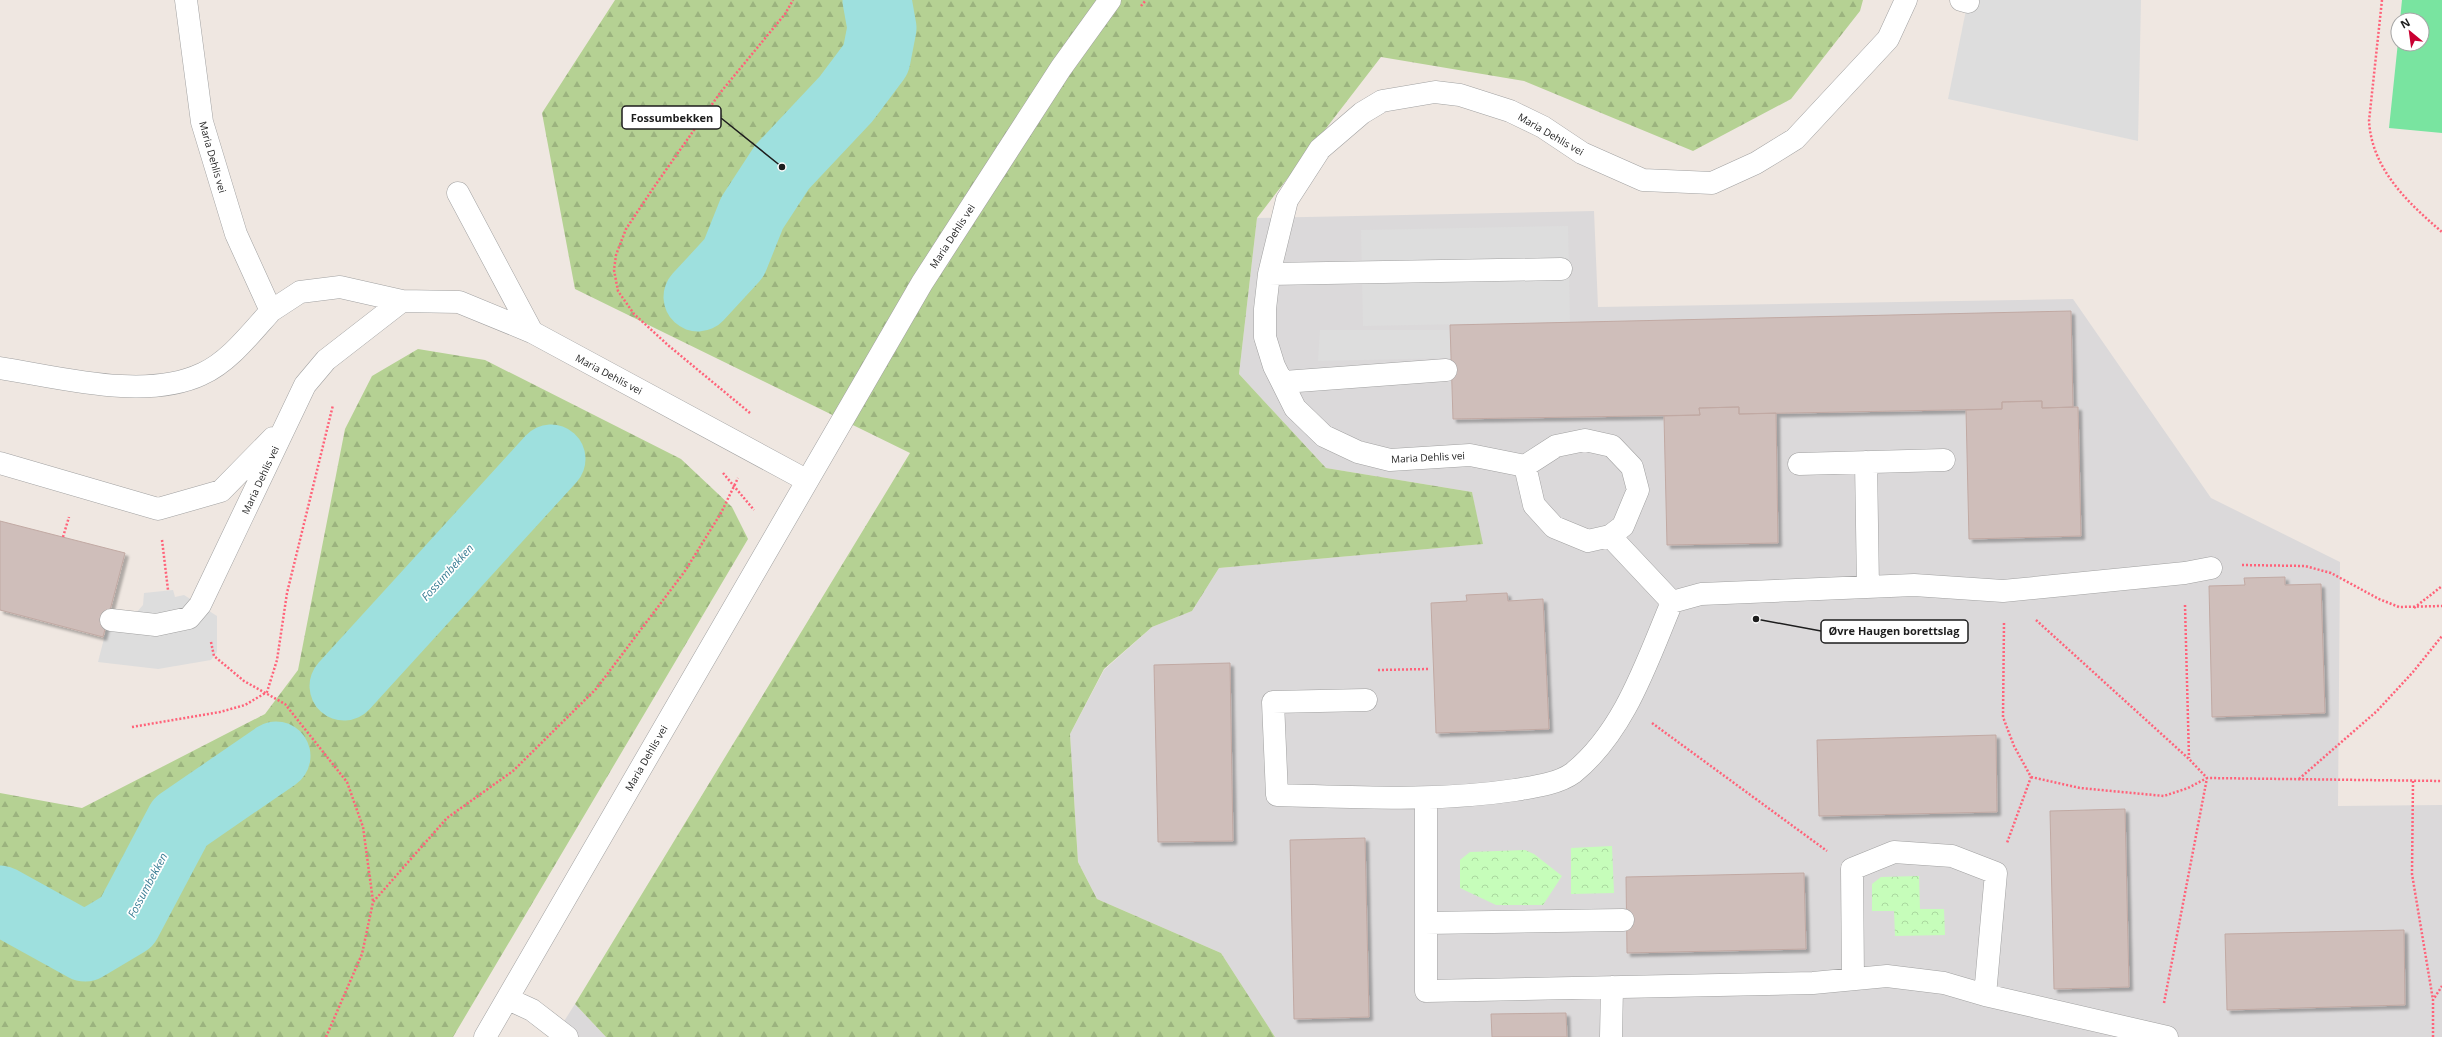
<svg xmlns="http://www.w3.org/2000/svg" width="2442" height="1037" font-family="'Open Sans',sans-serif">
<defs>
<pattern id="forest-firs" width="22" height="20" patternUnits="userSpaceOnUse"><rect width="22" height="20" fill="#b5d193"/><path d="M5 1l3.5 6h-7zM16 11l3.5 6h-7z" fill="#9bb37e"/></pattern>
<pattern id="park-crowns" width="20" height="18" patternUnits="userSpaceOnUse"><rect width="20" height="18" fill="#c6fdba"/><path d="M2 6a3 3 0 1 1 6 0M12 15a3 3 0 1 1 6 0" fill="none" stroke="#aad89f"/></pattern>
<filter id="shadow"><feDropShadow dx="3.5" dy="3.5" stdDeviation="1" flood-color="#0004"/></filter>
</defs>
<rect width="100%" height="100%" fill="#efe7e1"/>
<path fill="#dbd9da" d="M 1594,211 L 1598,307 L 2073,299 L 2211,498 L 2340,562 L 2338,806 L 2442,805 L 2442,1037 L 1275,1037 L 1221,953 L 1097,899 L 1078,862 L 1070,734 L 1104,670 L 1152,627 L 1192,611 L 1219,568 L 1482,544 L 1472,492 L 1326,468 L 1239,374 L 1257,218 Z
M 575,1004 L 606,1037 L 554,1037 Z"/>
<path fill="url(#forest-firs)" d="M 615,0 L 1863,0 L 1860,11 L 1791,99 L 1693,151 L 1524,81 L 1381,57 L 1257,218 L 1239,374 L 1326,468 L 1472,492 L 1483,544 L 1219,568 L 1192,611 L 1152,627 L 1104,669 L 1070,734 L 1078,862 L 1097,899 L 1221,953 L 1275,1037 L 606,1037 L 575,1004 L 910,453 L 575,289 L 542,113 Z
M 418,349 L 485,360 L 681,459 L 732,507 L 748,539 L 453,1037 L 0,1037 L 0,793 L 82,808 L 265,714 L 298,670 L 345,429 L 372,376 Z"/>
<path fill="url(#park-crowns)" d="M 1612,846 L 1614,893 L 1571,894 L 1571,848 Z
M 1525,850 L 1534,854 L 1562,876 L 1543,905 L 1496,905 L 1460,888 L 1460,860 L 1470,852 Z
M 1881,877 L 1919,876 L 1920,909 L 1944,909 L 1945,935 L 1895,936 L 1894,911 L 1872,911 L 1872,884 Z"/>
<path fill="#79e4a0" d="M 2402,0 L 2442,0 L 2442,133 L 2389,128 L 2398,42 L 2422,44 L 2422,20 L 2400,20 Z"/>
<path fill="#ddd" d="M 1968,0 L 2141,0 L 2138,141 L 1948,99 Z
M 1568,226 L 1570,322 L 1363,326 L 1361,230 Z
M 1320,330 L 1450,330 L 1450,358 L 1318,361 Z
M 173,590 L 175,597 L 184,595 L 217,616 L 217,652 L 211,660 L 158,669 L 98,662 L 111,611 L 137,612 L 143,605 L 144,593 Z"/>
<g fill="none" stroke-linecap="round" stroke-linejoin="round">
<path stroke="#9ee0de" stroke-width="69" d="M 698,297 L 734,258 L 752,213 L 782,167 L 846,99 L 876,59 L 882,28 L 877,0
M 344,686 L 551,459
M 0,900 L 85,947 L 127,922 L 180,822 L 276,756"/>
</g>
<path fill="#cfbeba" stroke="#c1a9a3" filter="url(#shadow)" d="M 2071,311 L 2073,407 L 2042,408 L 2042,401 L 2002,402 L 2002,409 L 1739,414 L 1739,407 L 1699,408 L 1700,415 L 1453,419 L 1450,325 Z
M 2042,401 L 2042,408 L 2078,407 L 2081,536 L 1969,539 L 1966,410 L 2002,409 L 2002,402 Z
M 1739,407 L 1739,414 L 1776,413 L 1778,543 L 1667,545 L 1664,416 L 1700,415 L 1699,408 Z
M 0,521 L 125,553 L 103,637 L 0,610 Z
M 2285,577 L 2285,585 L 2321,584 L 2325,713 L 2212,717 L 2209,586 L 2245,585 L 2244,578 Z
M 1507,593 L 1508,601 L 1543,599 L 1549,729 L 1436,733 L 1431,603 L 1467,601 L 1466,595 Z
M 1230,663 L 1233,841 L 1158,842 L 1154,665 Z
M 1996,735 L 1997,812 L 1819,816 L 1817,740 Z
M 2125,809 L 2129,987 L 2054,989 L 2050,811 Z
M 1365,838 L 1369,1017 L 1294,1019 L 1290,840 Z
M 1804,873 L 1806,949 L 1627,953 L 1626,877 Z
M 2404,930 L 2405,1005 L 2227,1010 L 2225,934 Z
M 1566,1013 L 1567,1037 L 1492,1037 L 1491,1014 Z"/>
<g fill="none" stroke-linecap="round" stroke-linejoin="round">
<defs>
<path id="minor" d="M 186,0 L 202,122 L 236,234 L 271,311 L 300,292 L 340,287 L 402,301
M 1961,0 L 1968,2
M 458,193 L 532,332
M 1269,274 L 1561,269
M 0,368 C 59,377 145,401 202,374 C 229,362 251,333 271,311
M 1284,382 L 1446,370
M 1585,440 L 1612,446 L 1632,467 L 1638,490 L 1623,526 L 1610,536 L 1588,541 L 1554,527 L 1534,505 L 1525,466 L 1556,446 Z
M 1866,462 L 1868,587
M 0,463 L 158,509 L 221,491 L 273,438
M 1799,464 L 1944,460
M 1525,466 L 1470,455 L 1390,460 L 1358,452 L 1324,436 L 1295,408 L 1274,366 L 1265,337 L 1265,309 L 1269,274 L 1287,200 L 1320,149 L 1362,113 L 1382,101 L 1435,92 L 1460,95 L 1510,111 L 1543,127 L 1582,153 L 1643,180 L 1712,183 L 1756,163 L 1795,139 L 1888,39 L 1906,0
M 1610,536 L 1672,602
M 111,620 L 156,625 L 189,618 L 200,605 L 305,385 L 326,360 L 402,301 L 459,302 L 532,332 L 806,480
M 1366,700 L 1273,702 L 1277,795 C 1357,797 1436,802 1515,790 C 1533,787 1558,784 1573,773 C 1625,731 1647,661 1672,602 L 1701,594 L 1914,585 L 2003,591 L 2185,573 L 2211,568
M 1426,799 L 1426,991 L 1813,983 L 1887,976 L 1944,983 L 1985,995 L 2167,1037
M 1426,923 L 1623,920
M 1853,979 L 1852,869 L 1894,852 L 1952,856 L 1996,873 L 1985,995
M 508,999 L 532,1010 L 567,1037
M 485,1037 L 922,283 L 1061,68 L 1110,0
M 1611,1037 L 1612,987"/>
</defs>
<use href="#minor" stroke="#a1a1a1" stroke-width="23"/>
<path stroke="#ff6279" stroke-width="2.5" stroke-dasharray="2 2" stroke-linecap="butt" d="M 2382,0 L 2369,121 C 2372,169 2407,202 2442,232
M 1141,6 L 1146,0
M 750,413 L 669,346 L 634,314 L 618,291 L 614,270 L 616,255 L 626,229 L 654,187 L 720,93 L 785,14 L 793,0
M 723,473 L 754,510
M 63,537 L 69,517
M 162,540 L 168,590
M 2242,565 L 2305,566 L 2331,573 L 2379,599 L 2399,607 L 2442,606
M 2185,605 L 2189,758
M 2414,608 L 2442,586
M 2036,620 L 2189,759 L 2207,778 L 2442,781
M 2004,623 L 2003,717 L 2014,746 L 2031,777 L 2007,843
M 211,642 L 214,656 L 244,681 L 285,704 L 347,782 L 363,827 L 373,901
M 1378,670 L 1429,669
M 1652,723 L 1827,851
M 132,727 L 220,712 L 245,705 L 267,692 L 277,660 L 287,593 L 333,405
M 2031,777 L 2080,788 L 2164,796 L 2188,788 L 2207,778
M 2299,779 L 2377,711 L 2413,672 L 2442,636
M 2413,781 L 2412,874 L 2433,1000
M 2164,1003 L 2207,778
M 326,1037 L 362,954 L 373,902 L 447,818 L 513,771 L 596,689 L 685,571 L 721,513 L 738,478
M 2433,1037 L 2433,1000 L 2442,986"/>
<use href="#minor" stroke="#fff" stroke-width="22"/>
</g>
<g text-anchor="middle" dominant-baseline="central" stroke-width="3.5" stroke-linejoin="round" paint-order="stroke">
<g font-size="10" fill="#1d1d1d" stroke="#fff">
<text transform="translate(1551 134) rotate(30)">Maria Dehlis vei</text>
<text transform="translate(213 157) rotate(74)">Maria Dehlis vei</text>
<text transform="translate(952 236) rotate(-57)">Maria Dehlis vei</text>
<text transform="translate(609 374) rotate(28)">Maria Dehlis vei</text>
<text transform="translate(1428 457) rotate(-3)">Maria Dehlis vei</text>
<text transform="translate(260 480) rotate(-65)">Maria Dehlis vei</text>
<text transform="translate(646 758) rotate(-60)">Maria Dehlis vei</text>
</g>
<g font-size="11" font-style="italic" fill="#397c93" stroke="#fff">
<text transform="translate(447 572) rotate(-48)">Fossumbekken</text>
<text transform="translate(147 885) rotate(-62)">Fossumbekken</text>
</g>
</g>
<path fill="none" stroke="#1d1d1d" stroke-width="1.5" d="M782 167L721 118M1756 619L1821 631"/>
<g fill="#1d1d1d" stroke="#fff" stroke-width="1.5">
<circle cx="782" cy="167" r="4"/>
<circle cx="1756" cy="619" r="4"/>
</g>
<g fill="#fff" stroke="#1d1d1d" stroke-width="1.5">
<rect x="622" y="106" width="99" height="23" rx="4"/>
<rect x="1821" y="620" width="147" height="23" rx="4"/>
</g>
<g font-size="11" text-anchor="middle" font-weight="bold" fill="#1d1d1d">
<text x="672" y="122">Fossumbekken</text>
<text x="1894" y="635">Øvre Haugen borettslag</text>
</g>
<g transform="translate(2410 32) rotate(331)"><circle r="19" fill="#ffffff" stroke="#a5a5a5"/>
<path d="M0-3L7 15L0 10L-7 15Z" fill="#c90032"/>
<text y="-6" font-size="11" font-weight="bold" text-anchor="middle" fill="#1d1d1d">N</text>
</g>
</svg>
